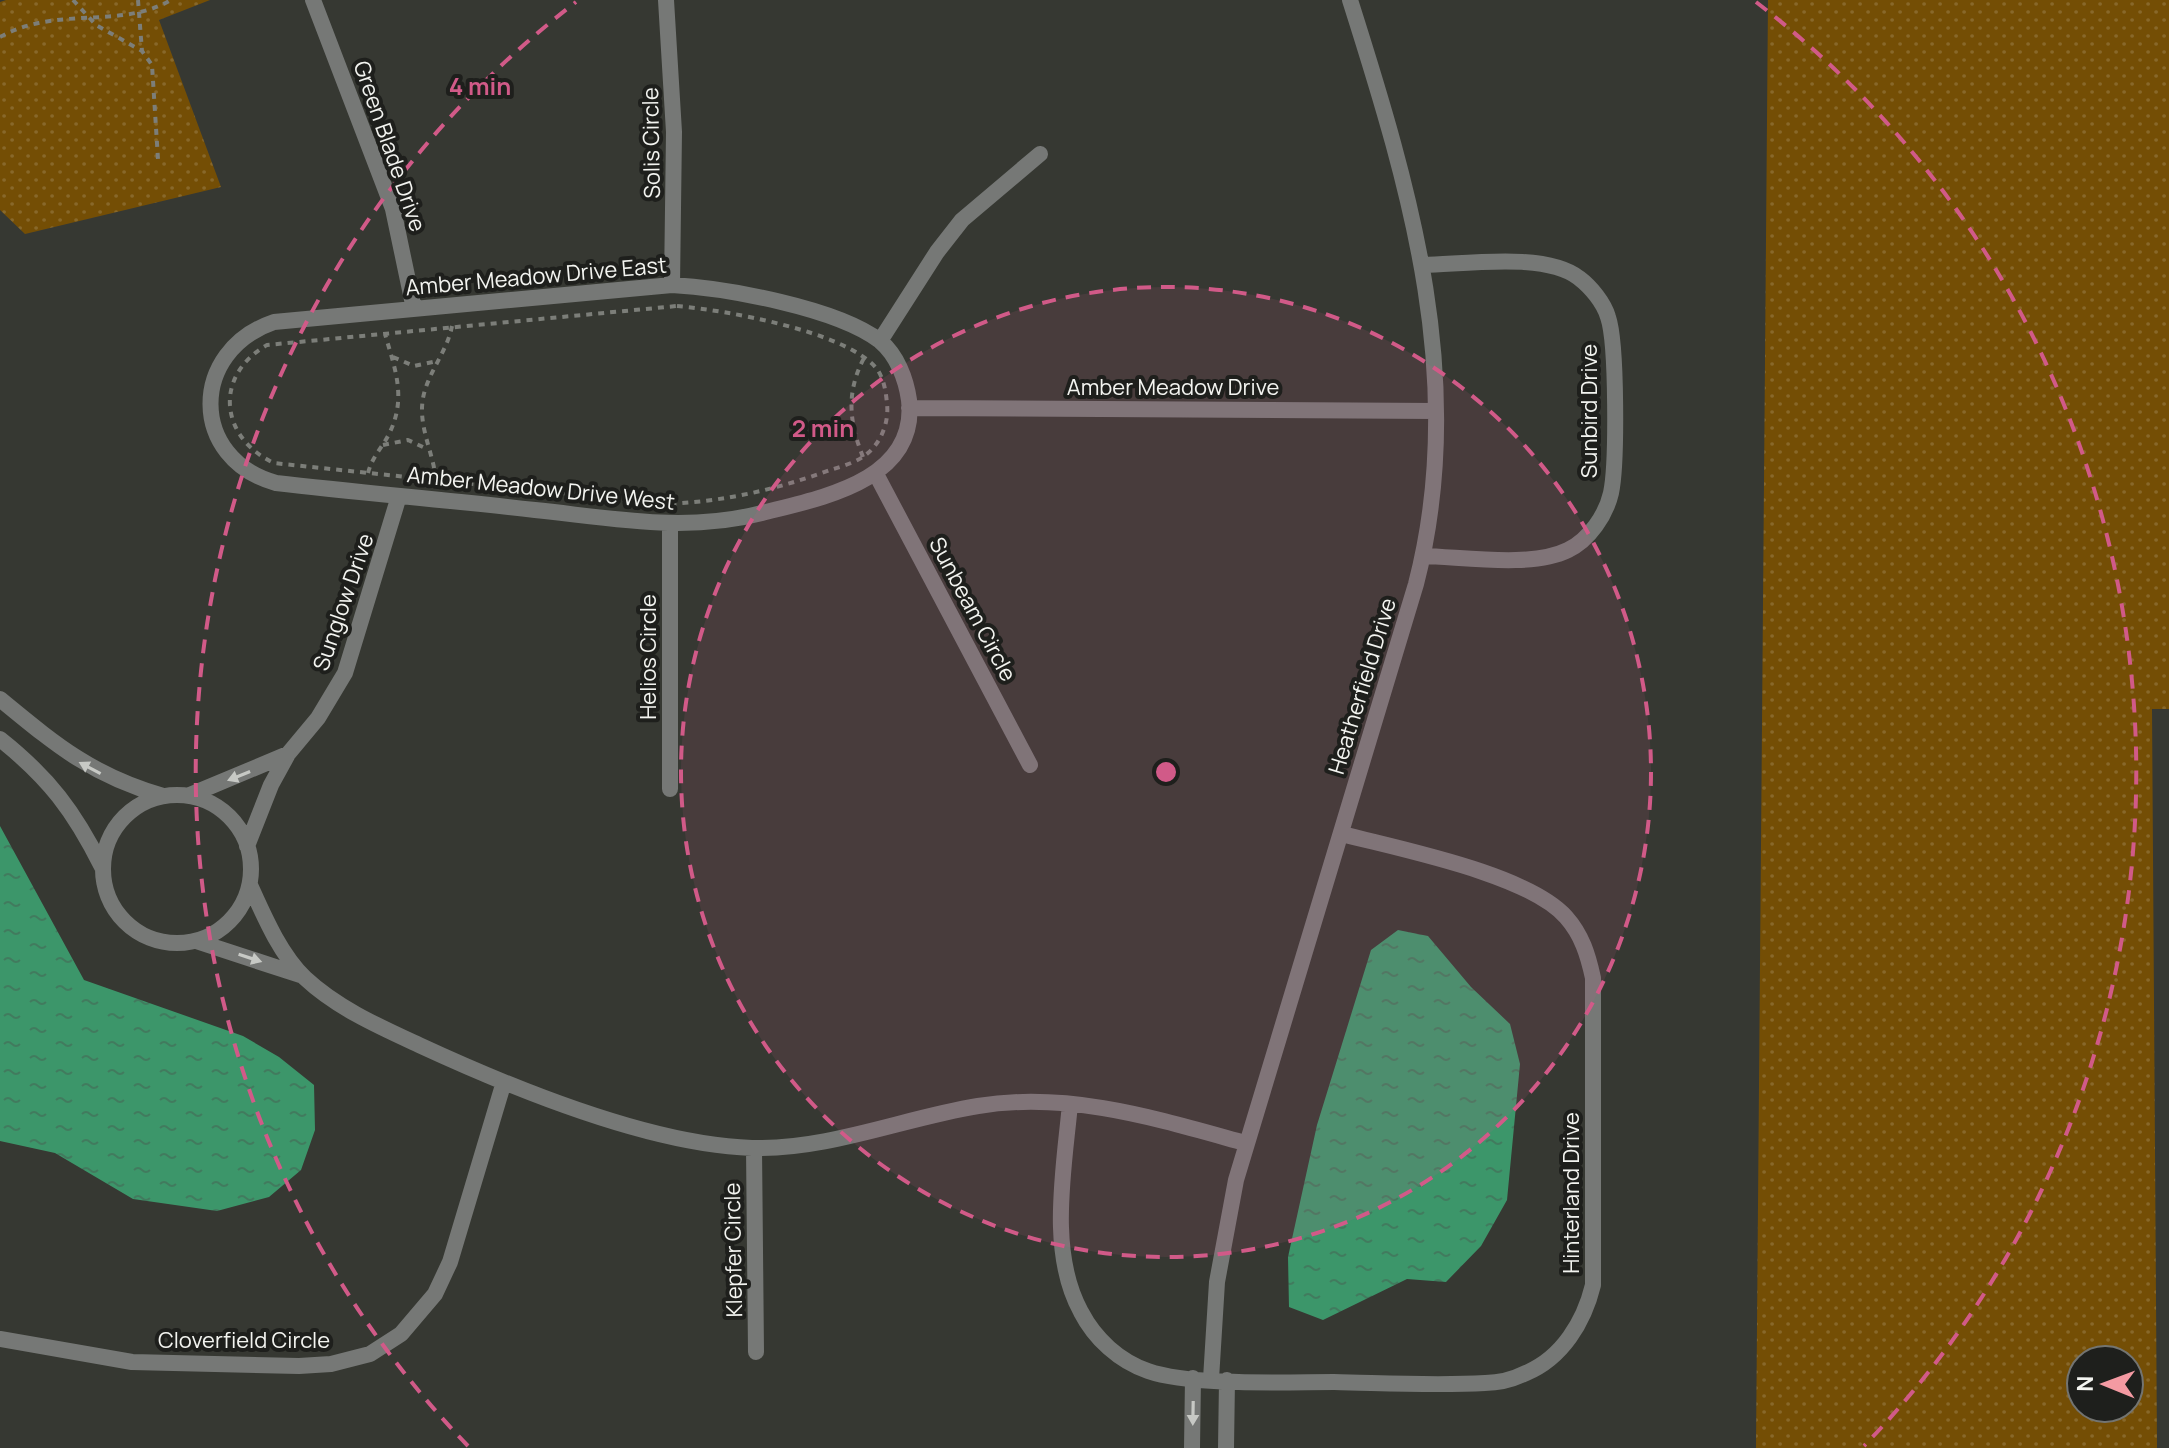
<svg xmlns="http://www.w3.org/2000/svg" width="2169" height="1448" font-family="Manrope,sans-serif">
<defs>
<pattern id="green-dots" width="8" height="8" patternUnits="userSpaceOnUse" patternTransform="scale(2)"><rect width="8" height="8" fill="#744e05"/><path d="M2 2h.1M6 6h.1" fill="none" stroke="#88682a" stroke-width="1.8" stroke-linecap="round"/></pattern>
<pattern id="water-ripples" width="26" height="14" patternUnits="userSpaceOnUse" patternTransform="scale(2)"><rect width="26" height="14" fill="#3c966a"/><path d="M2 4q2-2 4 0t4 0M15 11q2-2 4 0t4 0" fill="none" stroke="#417b5e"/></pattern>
</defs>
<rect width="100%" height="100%" fill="#363832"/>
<path fill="url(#green-dots)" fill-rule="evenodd" d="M 6,0 L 210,0 L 159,20 L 221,187 L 25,234 L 0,210 L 0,2 Z
M 1768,0 L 2169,0 L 2169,709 L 2152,709 L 2157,1448 L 1756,1448 ZM 2129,1360 L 2129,1408 L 2081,1408 L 2081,1360 Z"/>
<path fill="url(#water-ripples)" d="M 0,826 L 84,980 L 243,1036 L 279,1057 L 314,1085 L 315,1130 L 301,1170 L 269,1197 L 217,1211 L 133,1199 L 55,1153 L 0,1141 Z
M 1398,930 L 1428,936 L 1471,987 L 1510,1024 L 1520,1064 L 1507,1200 L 1481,1246 L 1446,1282 L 1407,1279 L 1323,1320 L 1289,1307 L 1288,1257 L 1317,1125 L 1371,950 Z"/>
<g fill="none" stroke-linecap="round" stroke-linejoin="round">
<path stroke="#7c7e79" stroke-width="4" stroke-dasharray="6 6" stroke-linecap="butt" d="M 73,0 L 96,25 L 142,51 L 152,65 L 158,159
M 138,0 L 142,51
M 0,37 C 58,5 119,30 171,0
M 677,306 C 724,310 846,331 877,369 C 884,379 886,392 887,404 C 889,421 882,441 868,453 C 858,462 843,466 830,470 C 775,490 722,502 664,504 L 274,463 C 220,438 213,376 267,345 Z
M 393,357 L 414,366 L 437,361
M 383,445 L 408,440 L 427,449
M 863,457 C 849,422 846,392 864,358
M 368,473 C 372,457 382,448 389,434 C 407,398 395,369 385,334
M 436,480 C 433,451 418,427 423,398 C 428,372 447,352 452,326"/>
<path stroke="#767876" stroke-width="16" d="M 313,0 L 393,209 L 414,309
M 666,0 L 674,132 L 672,285
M 672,285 C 726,288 837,308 880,341 C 897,355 906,379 909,400 C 918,481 821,498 762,513 C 685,533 612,518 535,510 C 449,500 362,493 276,483 C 189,459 189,351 274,322 Z
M 880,341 L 937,252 L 962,220 L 1040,154
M 909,408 L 1436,411
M 876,474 L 1030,765
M 1423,556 C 1464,557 1532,568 1568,550 C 1589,540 1606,515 1611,493 C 1617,465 1617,343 1608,317 C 1604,303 1591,287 1579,278 C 1546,252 1466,264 1424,265
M 0,699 C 56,745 91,775 163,796
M 0,739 C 49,778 74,811 102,867
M 670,789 L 670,526
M103 869a74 74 0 1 1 148 0a74 74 0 1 1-148 0Z
M 190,795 L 288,754
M 247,846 L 271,785 L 288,754 L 318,718 L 345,673 L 399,496
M 250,885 C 264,916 280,954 305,978 C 337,1008 380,1027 419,1045 C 512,1088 650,1145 752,1148 C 828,1150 904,1118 978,1106 C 1069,1091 1158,1119 1245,1143
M 196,941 L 303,976
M 1070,1104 C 1064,1170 1048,1252 1081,1312 C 1095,1339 1119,1361 1148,1371 C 1191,1386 1286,1382 1334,1382 C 1384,1383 1435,1386 1485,1383 C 1499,1383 1514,1379 1526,1373 C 1562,1358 1584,1322 1593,1285 L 1593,978 C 1588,955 1582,935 1566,917 C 1528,874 1399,849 1342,834
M 754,1148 L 756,1352
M 0,1339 L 132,1362 L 299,1366 L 331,1364 L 370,1354 L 401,1334 L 435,1294 L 450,1262 L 503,1085
M 1211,1379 L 1217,1282 L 1236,1180 L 1416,584 C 1468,383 1411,192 1350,0
M 1192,1448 L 1193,1378
M 1226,1448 L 1227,1380"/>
</g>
<defs><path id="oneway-solid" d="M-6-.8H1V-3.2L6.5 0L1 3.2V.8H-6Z" transform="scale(2)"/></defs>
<g fill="#c7c9c5">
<use href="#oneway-solid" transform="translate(90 768) rotate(-152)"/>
<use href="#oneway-solid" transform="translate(239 776) rotate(158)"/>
<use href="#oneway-solid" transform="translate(250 958) rotate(18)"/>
<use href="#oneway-solid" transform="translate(1193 1413) rotate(91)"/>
</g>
<circle cx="1166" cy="772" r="485" fill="#d15a88" fill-opacity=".12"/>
<g fill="none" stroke="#d15a88" stroke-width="4" stroke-dasharray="14 10">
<circle cx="1166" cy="772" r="485"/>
<path d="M468 1446A970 970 0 0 1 576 2M1756 2A970 970 0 0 1 1864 1446"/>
</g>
<g text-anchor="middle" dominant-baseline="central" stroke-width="8" stroke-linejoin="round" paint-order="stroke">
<g font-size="22" fill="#f3f4f0" stroke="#1e1f1c">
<text transform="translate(651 143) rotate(-91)">Solis Circle</text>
<text transform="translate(390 146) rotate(71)">Green Blade Drive</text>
<text transform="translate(536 276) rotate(-5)">Amber Meadow Drive East</text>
<text x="1173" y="387">Amber Meadow Drive</text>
<text transform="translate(1589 411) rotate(-90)">Sunbird Drive</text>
<text transform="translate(541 488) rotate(6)">Amber Meadow Drive West</text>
<text transform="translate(343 602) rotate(-71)">Sunglow Drive</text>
<text transform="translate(973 609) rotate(62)">Sunbeam Circle</text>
<text transform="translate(648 657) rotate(-90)">Helios Circle</text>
<text transform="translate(1362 686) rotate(-73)">Heatherfield Drive</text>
<text transform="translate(1571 1193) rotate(-90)">Hinterland Drive</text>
<text transform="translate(733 1250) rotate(-91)">Klepfer Circle</text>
<text x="244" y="1340">Cloverfield Circle</text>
</g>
</g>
<circle cx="1166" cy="772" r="12" fill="#d15a88" stroke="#1e1f1c" stroke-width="4"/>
<g font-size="24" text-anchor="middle" font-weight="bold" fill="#d15a88" stroke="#1e1f1c" stroke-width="8" stroke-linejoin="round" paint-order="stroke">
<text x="480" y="95">4 min</text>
<text x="823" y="437">2 min</text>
</g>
<g transform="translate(2105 1384) rotate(271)"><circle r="38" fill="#1e1f1c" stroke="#737471" stroke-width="2"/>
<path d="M0-6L14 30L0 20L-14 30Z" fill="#f49aa2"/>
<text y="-12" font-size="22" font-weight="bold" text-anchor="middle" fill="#f3f4f0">N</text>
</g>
</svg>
